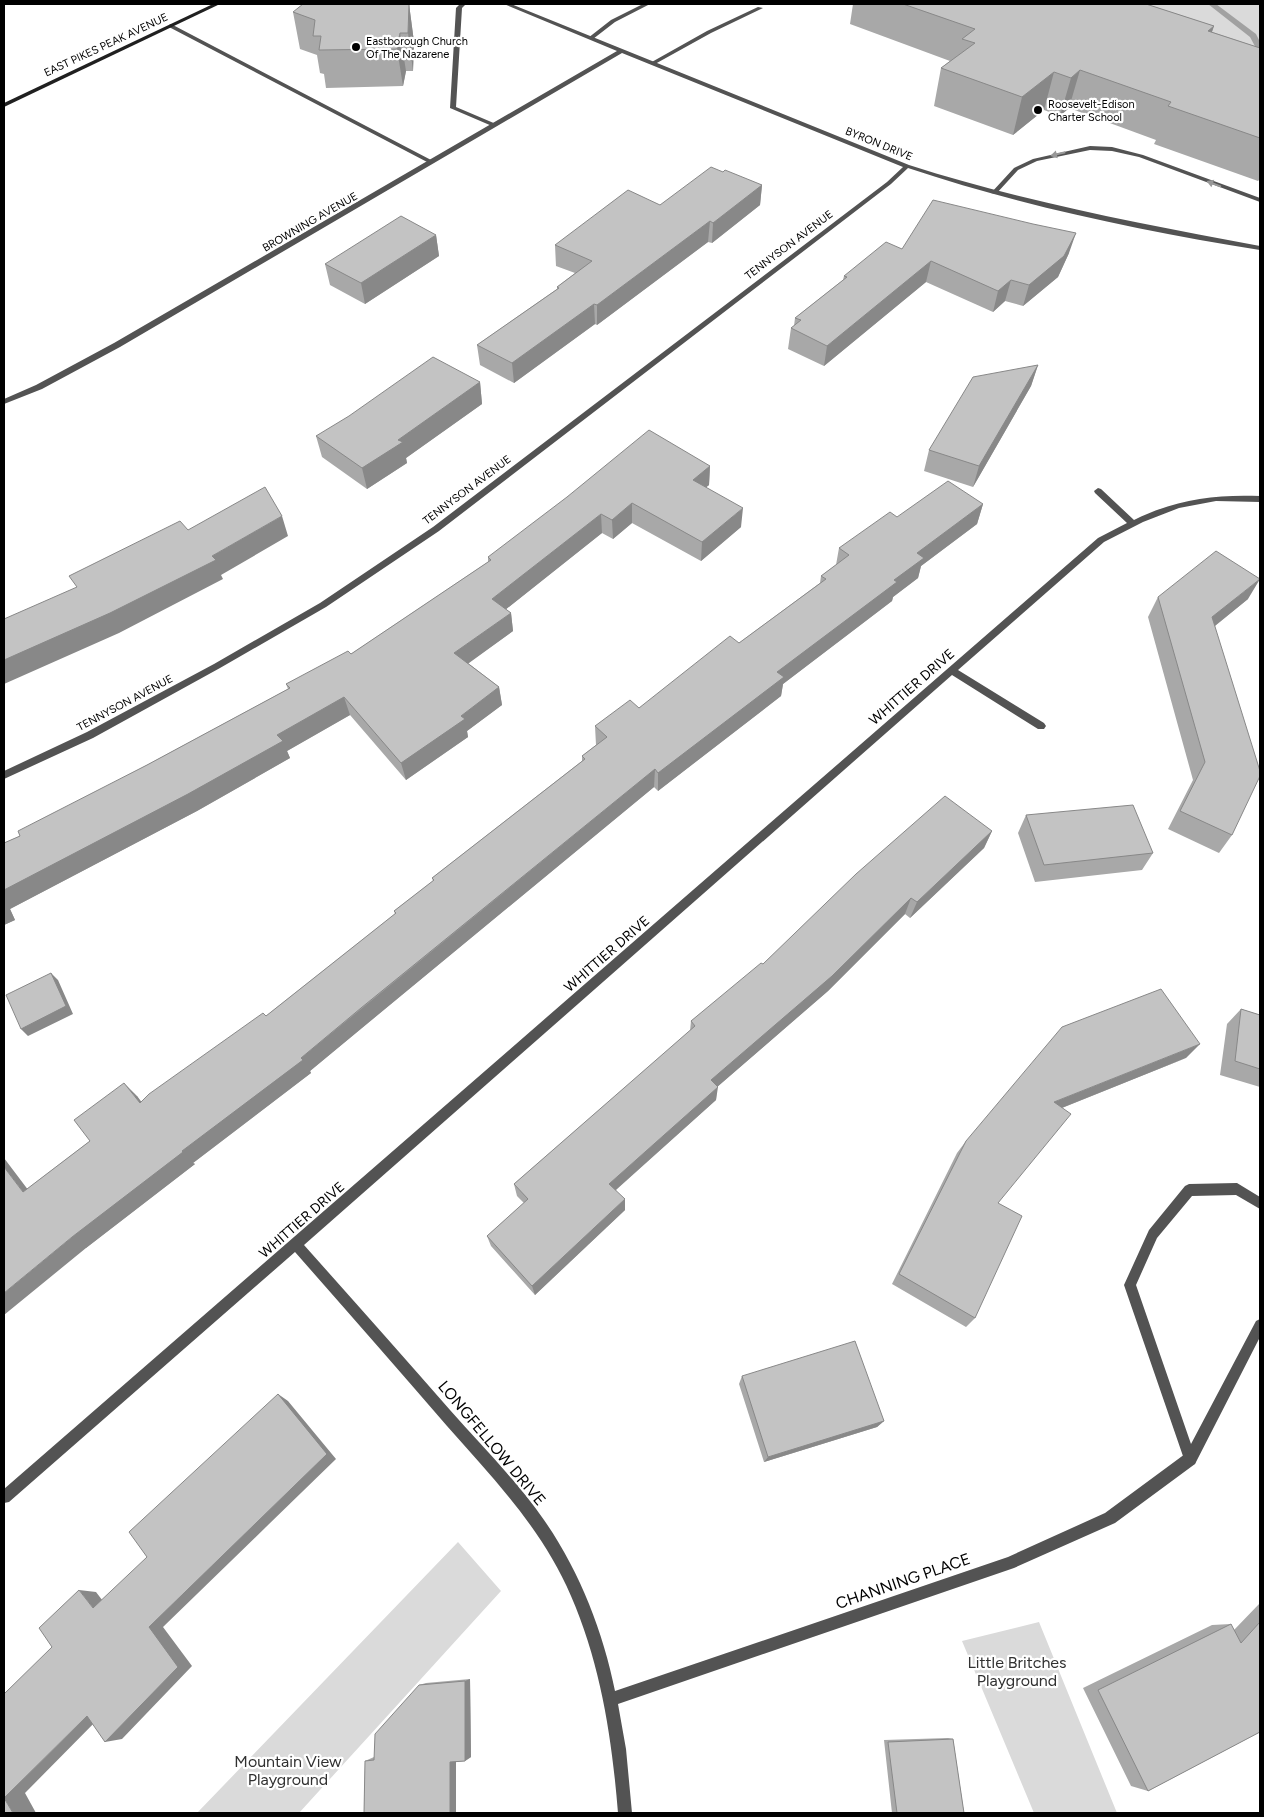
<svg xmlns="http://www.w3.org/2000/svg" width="1264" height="1817" font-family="Figtree,sans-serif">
<rect width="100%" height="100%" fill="#fff"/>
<path fill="#dadada" d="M 1087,4 L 1260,4 L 1260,68 Z
M 458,1542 L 501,1591 L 299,1813 L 197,1813 Z
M 1039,1622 L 1117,1813 L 1034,1813 L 962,1641 Z"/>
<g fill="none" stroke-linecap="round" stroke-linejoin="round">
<path fill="#a1a1a1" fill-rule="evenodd" d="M 1208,4 L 1216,4 L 1256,34 L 1260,42 L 1260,50 L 1257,50 L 1250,37 Z"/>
<path fill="#535353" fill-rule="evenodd" d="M 460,4 L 466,4 L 462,8 L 456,107 L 496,124 L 496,126 L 492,126 L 450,108 L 456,8 Z
M 643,4 L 650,4 L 615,22 L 593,39 L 588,38 L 611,20 Z
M 758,7 L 763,8 L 711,33 L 655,64 L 650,63 L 707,31 Z
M 171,24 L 433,161 L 434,162 L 429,163 L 169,27 L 169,25 Z
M 1090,146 L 1112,147 L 1143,155 L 1260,198 L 1260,202 L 1139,157 L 1112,151 L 1090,150 L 1037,161 L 1018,170 L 996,194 L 991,193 L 1014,168 L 1033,159 Z
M 1237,1183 L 1260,1197 L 1260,1209 L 1236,1195 L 1192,1196 L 1157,1238 L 1136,1285 L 1191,1444 L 1256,1321 L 1260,1319 L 1260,1337 L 1195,1464 L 1190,1465 L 1185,1464 L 1184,1459 L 1124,1285 L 1149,1230 L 1185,1186 L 1189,1184 Z"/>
<path fill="#535353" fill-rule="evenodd" d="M 504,4 L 511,4 L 909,165 C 1024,202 1142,224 1260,246 L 1260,250 C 1141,231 1022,206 908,168 L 891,184 L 439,531 L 326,607 L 220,668 L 93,738 L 4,779 L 4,771 L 87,732 L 214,664 L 320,603 L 433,527 L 887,182 L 903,167 L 622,53 L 120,347 L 42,389 L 4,404 L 4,399 L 36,385 L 114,343 L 617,51 Z
M 1098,488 L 1101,489 L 1134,520 C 1174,500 1215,494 1260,496 L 1260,502 L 1216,501 L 1179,508 L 1143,522 L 1104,542 L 958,670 L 1044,723 L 1046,726 L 1044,729 L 1038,729 L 952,675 L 304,1245 C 353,1300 402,1355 450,1410 C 482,1446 516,1480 544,1520 C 579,1570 603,1631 615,1691 L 1008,1557 L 1105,1513 L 1185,1454 L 1190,1453 L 1195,1454 L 1196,1459 L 1195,1464 L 1115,1523 L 1014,1568 L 618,1704 L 626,1749 L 632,1813 L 618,1813 C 612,1739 601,1665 571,1596 C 543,1530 494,1479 447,1426 C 397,1368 346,1310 295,1252 L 9,1502 L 4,1503 L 4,1489 L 1098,538 L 1127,523 L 1095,493 L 1094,491 Z"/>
<path fill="#202020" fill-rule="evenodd" d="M 213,4 L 220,4 L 4,107 L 4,103 Z"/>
</g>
<path fill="#a8a8a8" d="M 409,4 L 414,42 L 413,71 L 406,71 L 403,86 L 326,88 L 324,74 L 320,73 L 317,55 L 300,49 L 293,12 Z
M 853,4 L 1146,4 L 1214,26 L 1212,32 L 1260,48 L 1260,179 L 1258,181 L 1154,144 L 1156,140 L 1069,108 L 1060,116 L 1044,110 L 1013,135 L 934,106 L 941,68 L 950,61 L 850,24 Z
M 723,172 L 762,185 L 760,205 L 712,243 L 708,242 L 597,325 L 595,324 L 514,383 L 480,365 L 477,345 L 557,289 L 557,287 L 575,273 L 556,266 L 555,245 L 660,205 Z
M 436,235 L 439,256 L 365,304 L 330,285 L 325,264 Z
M 902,249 L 1069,253 L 1058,277 L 1023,306 L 1005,301 L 993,312 L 926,282 L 824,366 L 788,349 L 791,328 L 794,326 L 795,318 L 843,280 L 844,276 Z
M 1038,365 L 1031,386 L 973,487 L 924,471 L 929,450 Z
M 480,382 L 482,404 L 406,458 L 407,463 L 367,489 L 322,457 L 316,436 Z
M 710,466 L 709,485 L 706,487 L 741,527 L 701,561 L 632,523 L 613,539 L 602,533 L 506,609 L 511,613 L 513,631 L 468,663 L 499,687 L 502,705 L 467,731 L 468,737 L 406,780 L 350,715 L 287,751 L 290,758 L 197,811 L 10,909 L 15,920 L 4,925 L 4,843 L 20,836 L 147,765 L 288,689 L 286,684 L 351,654 L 488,562 L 488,557 Z
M 983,504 L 977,524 L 921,566 L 918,578 L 893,597 L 892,601 L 783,684 L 781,696 L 658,791 L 654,787 L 368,1023 L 310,1071 L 311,1073 L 193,1163 L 195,1164 L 86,1248 L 27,1189 L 90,1141 L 137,1096 L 141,1102 L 266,1016 L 395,914 L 394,911 L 433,881 L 432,878 L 582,761 L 582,756 L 596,745 L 595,726 L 639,708 L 739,643 L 820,583 L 821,576 L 836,565 L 839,548 L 897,517 Z
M 1158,597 L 1248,599 L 1215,626 L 1232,835 L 1219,853 L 1168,829 L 1193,780 L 1148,617 Z
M 1026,815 L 1153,853 L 1142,870 L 1035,882 L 1018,833 Z
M 992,831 L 984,848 L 910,918 L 905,914 L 828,991 L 717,1087 L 716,1100 L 616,1190 L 625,1210 L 535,1295 L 491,1246 L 487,1236 L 524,1203 L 517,1196 L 514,1184 L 690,1031 L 691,1021 L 763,964 Z
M 1241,1009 L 1260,1015 L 1260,1087 L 1220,1075 L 1227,1024 Z
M 1186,1058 L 1062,1108 L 998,1203 L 975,1318 L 966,1327 L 892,1284 L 957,1153 L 966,1141 Z
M 742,1376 L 884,1421 L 877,1427 L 764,1462 L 739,1384 Z
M 1260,1603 L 1260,1732 L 1148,1791 L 1131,1786 L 1083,1688 L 1212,1625 L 1231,1624 L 1234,1630 Z
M 470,1679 L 471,1757 L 465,1761 L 456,1762 L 456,1813 L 364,1813 L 365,1761 L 374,1757 L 419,1685 L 426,1683 Z
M 948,1738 L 953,1739 L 964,1813 L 892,1813 L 884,1740 Z
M 862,1812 L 864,1813 L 832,1813 Z"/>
<path fill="#888" d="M 409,4 L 414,42 L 413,71 L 408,33 Z
M 1214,26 L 1200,64 L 1208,31 Z
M 400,33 L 406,71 L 403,86 L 397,49 Z
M 1080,70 L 1069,108 L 1060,116 L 1071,78 Z
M 1054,72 L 1044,110 L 1013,135 L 1022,97 Z
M 762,185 L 760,205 L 712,243 L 713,223 Z
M 710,221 L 708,242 L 597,325 L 597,305 Z
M 1076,233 L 1069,253 L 1058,277 L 1023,306 L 1029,285 Z
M 436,235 L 439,256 L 365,304 L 361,283 Z
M 931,261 L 926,282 L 824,366 L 827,346 Z
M 1011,280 L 1005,301 L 993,312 L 998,291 Z
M 594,304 L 595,324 L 514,383 L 512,363 Z
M 1038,365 L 1031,386 L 973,487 L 979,466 Z
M 480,382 L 482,404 L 406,458 L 407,463 L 367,489 L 362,468 L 398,440 Z
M 710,466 L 709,485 L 692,499 L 693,480 Z
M 632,503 L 632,523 L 613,539 L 612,520 Z
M 983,504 L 977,524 L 921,566 L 918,578 L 893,597 L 892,601 L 783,684 L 781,696 L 658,791 L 658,773 L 777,672 L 894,580 L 917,553 Z
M 743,508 L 741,527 L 701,561 L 702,542 Z
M 601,514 L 602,533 L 495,618 L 492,599 Z
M 282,516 L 288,536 L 221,575 L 223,579 L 119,633 L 4,684 L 4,660 L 212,556 Z
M 1260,579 L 1248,599 L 1201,637 L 1212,617 Z
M 511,613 L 513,631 L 458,671 L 454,653 Z
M 499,687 L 502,705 L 467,731 L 468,737 L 406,780 L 401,763 L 461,716 Z
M 344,697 L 350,715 L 287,751 L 290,758 L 197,811 L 10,909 L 15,920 L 4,925 L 4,890 Z
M 655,769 L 654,787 L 368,1023 L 310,1071 L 311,1073 L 193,1163 L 195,1164 L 86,1248 L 4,1315 L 4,1293 L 72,1237 L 301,1058 Z
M 992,831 L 984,848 L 910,918 L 917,902 Z
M 911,898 L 905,914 L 828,991 L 709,1094 L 711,1080 Z
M 51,973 L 58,980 L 73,1014 L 28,1036 L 21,1029 Z
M 1200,1044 L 1186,1058 L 1044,1115 L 1054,1102 Z
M 124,1083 L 137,1096 L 152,1116 L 140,1103 Z
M 718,1087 L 716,1100 L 610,1195 L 609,1184 Z
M 4,1158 L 38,1203 L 23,1192 L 4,1167 Z
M 625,1199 L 625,1210 L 535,1295 L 532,1286 Z
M 278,1394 L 288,1401 L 336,1459 L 163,1627 L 192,1666 L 122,1739 L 105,1742 L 149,1627 Z
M 884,1421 L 877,1427 L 764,1462 L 768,1457 Z
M 79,1590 L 96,1592 L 109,1609 L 93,1608 Z
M 470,1679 L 471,1757 L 465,1761 L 465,1681 Z
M 104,1713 L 25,1793 L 36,1813 L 13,1813 L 4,1798 L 87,1716 Z
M 456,1758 L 456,1813 L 450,1813 L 450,1762 Z"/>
<path fill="#c3c3c3" stroke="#888" d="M 303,4 L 409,4 L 408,33 L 400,33 L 397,49 L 319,50 L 321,36 L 313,36 L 315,20 L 293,12 Z
M 903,4 L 1146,4 L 1214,26 L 1208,31 L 1260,48 L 1260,138 L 1168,106 L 1171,102 L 1080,70 L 1071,78 L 1054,72 L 1022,97 L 941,68 L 975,43 L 962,39 L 975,29 Z
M 711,167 L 723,172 L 725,170 L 762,185 L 713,223 L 710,221 L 597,305 L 594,304 L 512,363 L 477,345 L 559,288 L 557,287 L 592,261 L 555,245 L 628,190 L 660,205 Z
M 933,200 L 1033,224 L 1076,233 L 1064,256 L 1029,285 L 1011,280 L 998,291 L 931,261 L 827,346 L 791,328 L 801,320 L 795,318 L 847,277 L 844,276 L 886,242 L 902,249 Z
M 401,216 L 436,235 L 361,283 L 325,264 Z
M 433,357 L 480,382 L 398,440 L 403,442 L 362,468 L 316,436 L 349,416 Z
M 1038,365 L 979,466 L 929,450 L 973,377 Z
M 649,430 L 710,466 L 693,480 L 743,508 L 702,542 L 632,503 L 612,520 L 601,514 L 492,599 L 511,613 L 454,653 L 499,687 L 461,716 L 465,719 L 401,763 L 344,697 L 277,735 L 283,741 L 188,794 L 4,890 L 4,843 L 20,836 L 18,831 L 147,765 L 290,688 L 286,684 L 348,651 L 351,654 L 491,560 L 488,557 L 567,497 Z
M 948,481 L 983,504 L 917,553 L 924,558 L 894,580 L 897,582 L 777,672 L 784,677 L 658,773 L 655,769 L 361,1008 L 301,1058 L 303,1060 L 182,1151 L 183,1152 L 72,1237 L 4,1293 L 4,1167 L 23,1192 L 90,1141 L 74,1120 L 124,1083 L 140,1103 L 149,1094 L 263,1013 L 266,1016 L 396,913 L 394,911 L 434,880 L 432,878 L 585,759 L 582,756 L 607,737 L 595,726 L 630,700 L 639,708 L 730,636 L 739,643 L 826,579 L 821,576 L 849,555 L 839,548 L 890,512 L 897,517 Z
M 265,487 L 282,516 L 212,556 L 216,560 L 110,613 L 4,660 L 4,619 L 77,587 L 69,576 L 180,521 L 188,530 Z
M 1216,551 L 1260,579 L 1212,617 L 1260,771 L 1260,776 L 1232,835 L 1180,811 L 1205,762 L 1158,597 Z
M 945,796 L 992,831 L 917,902 L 911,898 L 832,976 L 711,1080 L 718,1087 L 609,1184 L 625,1199 L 532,1286 L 487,1236 L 528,1199 L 514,1184 L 695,1026 L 691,1021 L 761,963 L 763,964 L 856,874 Z
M 1133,805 L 1153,853 L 1044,865 L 1026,815 Z
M 51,973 L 66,1006 L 21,1029 L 6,995 Z
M 1161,989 L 1200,1044 L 1054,1102 L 1071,1114 L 998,1203 L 1022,1216 L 975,1318 L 899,1274 L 966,1141 L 1062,1027 Z
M 1241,1009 L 1260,1015 L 1260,1069 L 1235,1061 Z
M 855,1341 L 884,1421 L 768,1457 L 742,1376 Z
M 278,1394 L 327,1454 L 149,1627 L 178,1667 L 105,1742 L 87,1716 L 4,1798 L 13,1813 L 4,1813 L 4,1694 L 52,1647 L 39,1628 L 79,1590 L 93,1608 L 147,1557 L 129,1532 Z
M 1260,1622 L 1260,1732 L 1148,1791 L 1098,1690 L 1231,1624 L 1241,1643 Z
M 465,1681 L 465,1761 L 450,1762 L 450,1813 L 364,1813 L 365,1761 L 374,1760 L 375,1734 L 419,1685 Z
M 953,1739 L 964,1813 L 897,1813 L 888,1742 Z"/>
<defs><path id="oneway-solid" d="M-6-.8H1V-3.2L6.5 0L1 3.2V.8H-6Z" transform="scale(1.25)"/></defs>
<g fill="#989898">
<use href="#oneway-solid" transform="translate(1058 154) rotate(166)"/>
<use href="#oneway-solid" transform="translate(1214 184) rotate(-159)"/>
</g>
<g fill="#000" stroke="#fff" stroke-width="2">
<circle cx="356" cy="47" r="5"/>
<circle cx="1038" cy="110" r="5"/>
</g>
<g text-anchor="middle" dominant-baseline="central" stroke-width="4.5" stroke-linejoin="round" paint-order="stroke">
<g font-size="11" fill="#000" stroke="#fff" text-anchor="start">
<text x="366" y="41">Eastborough Church<tspan x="366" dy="13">Of The Nazarene</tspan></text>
<text x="1048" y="104">Roosevelt-Edison<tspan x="1048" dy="13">Charter School</tspan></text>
</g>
<g font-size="11" fill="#000" stroke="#fff">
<text transform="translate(106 45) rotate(-25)">EAST PIKES PEAK AVENUE</text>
<text transform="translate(879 144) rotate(22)">BYRON DRIVE</text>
<text transform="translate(310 222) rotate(-30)">BROWNING AVENUE</text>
<text transform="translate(789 245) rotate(-37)">TENNYSON AVENUE</text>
<text transform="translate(467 490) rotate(-37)">TENNYSON AVENUE</text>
<text transform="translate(125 703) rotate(-28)">TENNYSON AVENUE</text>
</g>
<g font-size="14" fill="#000" stroke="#fff">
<text transform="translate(912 687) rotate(-41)">WHITTIER DRIVE</text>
<text transform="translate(607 954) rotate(-41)">WHITTIER DRIVE</text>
<text transform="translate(302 1220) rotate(-41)">WHITTIER DRIVE</text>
</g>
<g font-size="16" fill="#000" stroke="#fff">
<text transform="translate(492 1443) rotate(50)">LONGFELLOW DRIVE</text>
<text transform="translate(903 1581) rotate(-19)">CHANNING PLACE</text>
</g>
<g font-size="16" fill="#313131" stroke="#fff">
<text x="1017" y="1662">Little Britches<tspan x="1017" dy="18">Playground</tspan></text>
<text x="288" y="1761">Mountain View<tspan x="288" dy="18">Playground</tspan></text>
</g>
</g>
<rect width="1264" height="1817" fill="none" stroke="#000000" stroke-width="10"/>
</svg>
